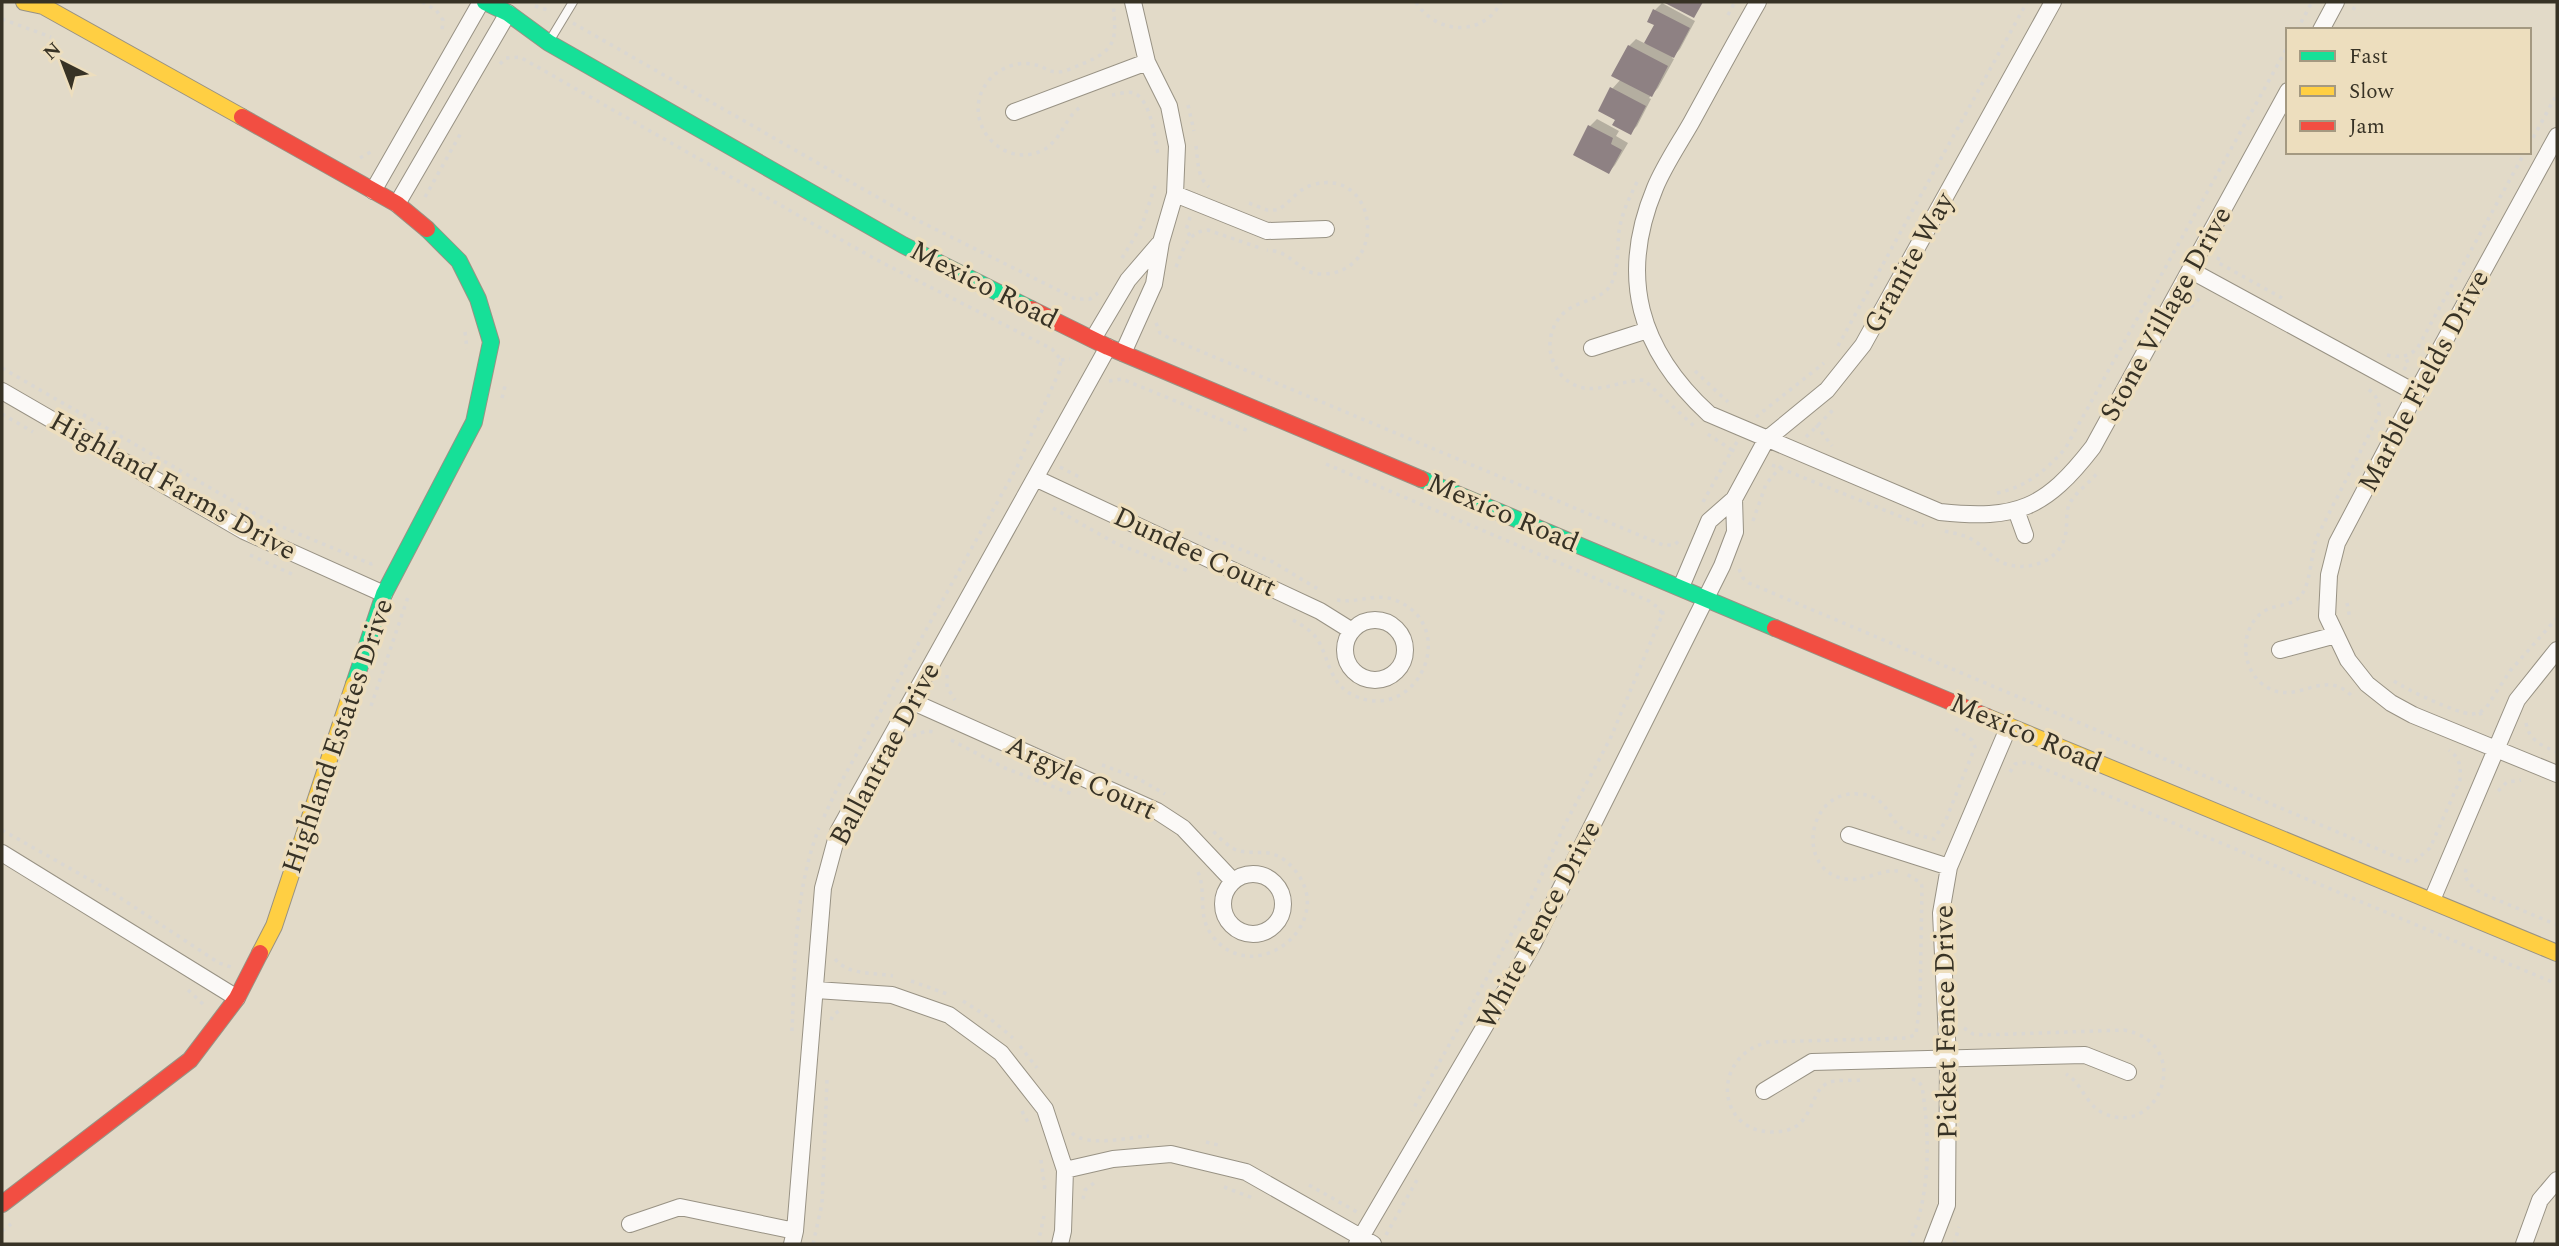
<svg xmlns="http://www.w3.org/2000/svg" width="2559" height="1246" font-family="Spectral,serif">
<rect width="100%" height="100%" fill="#e2dac8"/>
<path fill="#0003" d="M 1662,3 L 1695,21 L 1680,49 L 1672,58 L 1674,59 L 1658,88 L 1649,98 L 1651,99 L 1637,126 L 1630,133 L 1617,119 L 1612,89 L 1621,79 L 1629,46 L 1636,39 L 1646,44 L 1656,25 L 1655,10 Z
M 1597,119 L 1619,131 L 1616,136 L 1628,143 L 1615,165 L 1609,172 L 1590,126 Z"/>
<path fill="#8e8183" d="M 1663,2 L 1703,2 L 1694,18 Z
M 1653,9 L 1690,28 L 1674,58 L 1644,43 L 1654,25 L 1647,22 Z
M 1628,45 L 1668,66 L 1652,97 L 1611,76 Z
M 1610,87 L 1646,106 L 1631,135 L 1612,125 L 1615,120 L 1598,111 Z
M 1588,125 L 1613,138 L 1611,144 L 1622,150 L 1609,174 L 1573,155 Z"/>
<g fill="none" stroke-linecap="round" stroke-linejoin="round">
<defs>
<path id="lane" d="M 550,40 L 573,2"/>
<path id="street" d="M 1758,2 C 1735,42 1713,83 1691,123 C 1679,144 1664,166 1655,188 C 1618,277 1639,350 1709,414 L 1940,512 C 2017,520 2045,509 2093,447 L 2288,91
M 2321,30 L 2336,2
M 1014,112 L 1147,62
M 2557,136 L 2416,393 L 2337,543 L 2329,575 L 2327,616 L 2348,660 L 2367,684 L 2391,703 L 2413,715 L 2557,774
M 373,191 L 481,2
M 1175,194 L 1267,231 L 1326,229
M 397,204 L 508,13
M 2190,270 L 2416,393
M 1093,339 L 1128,280 L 1159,244
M 1592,348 L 1648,330
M 1123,353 L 1154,284 L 1161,242 L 1175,194 L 1177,146 L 1169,106 L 1147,62 L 1133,2
M 2,391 L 244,531 L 384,594
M 1035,478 L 1320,611 L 1352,631
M 2016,510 L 2025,535
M 1681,587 L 1709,521 L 1734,499 L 1766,440 L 1827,390 L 1863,345 L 2053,2
M1345 650a30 30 0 1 1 60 0a30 30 0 1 1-60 0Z
M 2280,650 L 2336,635
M 911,701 L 1157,811 L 1183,828 L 1233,881
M 1849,835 L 1949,867
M 2,853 L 237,998
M1223 904a30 30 0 1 1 60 0a30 30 0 1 1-60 0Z
M 2432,900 L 2517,700 L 2557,650
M 816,990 L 892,995 L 949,1015 L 1001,1053 L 1045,1109 L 1065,1170 L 1063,1231 L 1060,1244
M 1764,1091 L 1812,1062 L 2085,1055 L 2128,1072
M 1065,1170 L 1113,1159 L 1171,1154 L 1246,1172 L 1373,1244
M 630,1224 L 680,1207 L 795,1231
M 792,1244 L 795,1231 L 823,888 L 838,832 L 1108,347
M 1357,1244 L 1533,944 L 1722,566 L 1735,532 L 1734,499
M 1932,1244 L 1947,1205 L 1948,1059 L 1941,913 L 1949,867 L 2009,726
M 2524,1244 L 2540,1200 L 2557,1180"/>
<path id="fast" d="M 485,2 L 508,13 L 549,43 L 903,245 L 1031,309
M 1421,479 L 1775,628
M 354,684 L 384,594 L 474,422 L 491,342 L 478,299 L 459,261 L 427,229"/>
<path id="slow" d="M 24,2 L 43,6 L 242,117
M 1987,717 L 2557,953
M 260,953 L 274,926 L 354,684"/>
<path id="jam" d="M 242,117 L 397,204 L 427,229
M 1031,309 L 1108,347 L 1421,479
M 1775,628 L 1987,717
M 2,1204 L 190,1060 L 237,998 L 260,953"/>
</defs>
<use href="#lane" stroke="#989284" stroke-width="10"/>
<use href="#street" stroke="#989284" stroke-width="18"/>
<use href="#fast" stroke="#989284" stroke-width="18"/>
<use href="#slow" stroke="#989284" stroke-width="18"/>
<use href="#jam" stroke="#989284" stroke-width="18"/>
<path stroke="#dad7d2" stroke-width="3.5" stroke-dasharray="3.5 5" stroke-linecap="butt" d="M 422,2 L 436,10 L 443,20 L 442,31
M 1416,2 C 1435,34 1483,38 1501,2
M 535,6 L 551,11
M 2353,10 L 2357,2
M 1728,15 L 1735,2
M 2,19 L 51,37
M 573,23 L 919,221 L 1076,299 L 1090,299 L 1098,293
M 2297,30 L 2312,2
M 500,64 L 506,58 L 520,57 L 875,259 L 1052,349 L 1061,360 L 1059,372 L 1017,467 L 836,791 L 822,821
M 1112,95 C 1119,94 1128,91 1134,93 C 1151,100 1155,139 1158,154
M 1188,105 L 1194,131
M 1079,108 C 1065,119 1061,139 1045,149 C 1007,171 965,128 982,91 C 991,71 1015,59 1036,65 C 1043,66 1049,72 1056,72 C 1064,73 1074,67 1082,64 C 1119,49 1116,38 1113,2
M 2529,145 L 2557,94
M 1196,146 C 1198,161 1197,177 1209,187
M 360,158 L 374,150
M 1637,182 C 1629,198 1622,213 1619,231 C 1617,247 1619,270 1611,284 C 1603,300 1580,300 1566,311 C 1555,320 1549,334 1550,349 C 1551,359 1556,369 1563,377 C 1588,401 1616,380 1644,380 L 1694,426
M 425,197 L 462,131
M 1249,203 L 1267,210 L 1277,210 C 1290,204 1297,189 1312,185 C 1379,165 1390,276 1320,274 C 1303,273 1297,261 1283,254 C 1279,251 1272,251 1267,250
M 1190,217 L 1186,230 L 1191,237
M 2219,257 L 2217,262 L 2282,298
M 1122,258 L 1142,225 L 1156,183
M 1176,267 C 1183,250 1187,232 1208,230 L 1260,248
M 2191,307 L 2200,298 L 2203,299
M 1156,323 L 1160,333 L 1169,338 L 1663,545 L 1674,545 L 1681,539
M 465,332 L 467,349
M 1838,346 L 2027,2
M 2387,355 C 2400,358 2410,357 2418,347 L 2525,152
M 1061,360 L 1070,359
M 2,368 L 268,521 L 371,564 L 377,562
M 2404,370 L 2408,363 L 2405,356
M 1695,371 L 1728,402
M 1109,381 L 1122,379 L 1251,432
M 502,398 L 506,382
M 2,414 L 33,432
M 1756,417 L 1824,363
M 1816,425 L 1832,446
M 1806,437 L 1833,410
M 1737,442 L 1732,450 L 1739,452
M 1326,464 L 1649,601 L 1660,609 L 1662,615 L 1611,737 L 1564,826 L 1531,899 L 1412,1111
M 1772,465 L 1924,526
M 1060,467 L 1081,478
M 1997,493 C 2026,487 2045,471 2065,449 L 2288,46
M 1703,502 L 1732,450 L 1706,433
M 1053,508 L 1117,544 L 1191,572
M 1753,521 L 1766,484 L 1783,464
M 1945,531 C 1956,534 1967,535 1976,542 C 1985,548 1991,557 2001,562 C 2024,573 2058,563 2065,537 C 2068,527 2065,515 2069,505 C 2074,493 2090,483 2098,472
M 1199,533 L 1273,562 L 1318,589
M 250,555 L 294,575
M 1739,569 L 1743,578 L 1749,583 L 2406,861 L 2415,861 L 2430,848 L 2460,780 C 2461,766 2460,758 2449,750
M 2347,603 L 2350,619
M 1661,613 L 1668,612
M 1293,620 C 1302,625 1312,631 1318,640 C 1330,662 1330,685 1355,696 C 1419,724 1461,625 1395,600 C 1375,592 1357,604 1337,600
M 947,675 L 947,687 L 955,700
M 2394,681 C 2407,690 2456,713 2471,714 C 2477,714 2481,712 2486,708 L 2510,671 L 2557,618
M 2351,695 C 2320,666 2295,711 2261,683 C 2239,664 2240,623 2268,609 C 2280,604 2294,606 2302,594 C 2311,581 2311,553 2317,537 L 2379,415 C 2380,402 2377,396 2367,388
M 371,706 L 408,597
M 2480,712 L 2483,720
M 2526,723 C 2529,740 2542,746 2557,752
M 913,736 L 926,731 L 935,732
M 951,740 L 1005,768 L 1072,794
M 1102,765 L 1137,778 L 1165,794
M 2010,772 L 2015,764 L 2028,762 L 2557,984
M 2498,791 L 2507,782 L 2521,780
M 2,830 L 110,891 L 219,963 L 231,967
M 2466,869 C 2463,881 2473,887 2481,893 L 2557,925
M 1898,871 C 1880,869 1865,882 1846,879 C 1795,872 1806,789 1859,794 C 1885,796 1885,811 1899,826 C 1907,834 1923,836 1934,839 L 1945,822 L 1975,747 L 1972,740 L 1954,728
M 1198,872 C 1207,892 1197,914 1211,934 C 1253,993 1342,922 1293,868 C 1271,843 1255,858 1234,849 C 1225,844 1217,835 1210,828
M 835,959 C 849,976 874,972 893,976
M 911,981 L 950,995
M 188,990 L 205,1006
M 963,1001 L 988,1017 L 1013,1038
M 831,1020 L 833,1015 L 842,1009
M 1964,1028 L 1973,1034 L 1984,1035 L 2124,1030 C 2196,1044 2159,1140 2103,1113 C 2085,1104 2082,1083 2066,1074
M 792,1031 C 795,963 794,892 819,828
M 1020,1046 L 1037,1068
M 1860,1080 C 1851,1081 1836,1079 1828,1083 C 1806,1093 1817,1133 1771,1132 C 1717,1131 1710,1057 1768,1042 L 1908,1038 L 1916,1034 L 1920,1003 L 1922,887 L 1921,883 L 1905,873
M 1022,1111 L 1030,1126
M 1072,1133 C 1088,1148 1128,1137 1149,1136
M 1206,1142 L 1222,1146
M 1041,1160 L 1045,1190
M 1309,1185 L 1357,1212
M 1224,1187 L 1253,1198
M 1083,1199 L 1085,1190 L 1094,1183
M 2,1231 L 11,1224
M 1386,1235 L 1417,1180
M 813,1244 L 822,1204 L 827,1080
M 1038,1244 L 1044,1216
M 1909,1244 C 1931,1195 1930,1138 1922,1086 L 1918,1081 L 1909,1078
M 1954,1244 L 1959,1227"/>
<use href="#lane" stroke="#fbf9f7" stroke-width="8"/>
<use href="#street" stroke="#fbf9f7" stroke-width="16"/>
<use href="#fast" stroke="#16e098" stroke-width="16"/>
<use href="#slow" stroke="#ffcf43" stroke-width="16"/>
<use href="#jam" stroke="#f24e42" stroke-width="16"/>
</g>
<g text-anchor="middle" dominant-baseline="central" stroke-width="7" stroke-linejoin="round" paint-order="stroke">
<g font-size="28" fill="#373225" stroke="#eddebe">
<text transform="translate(1909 263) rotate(-61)">Granite Way</text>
<text transform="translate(984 285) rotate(27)">Mexico Road</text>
<text transform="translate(2166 314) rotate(-61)">Stone Village Drive</text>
<text transform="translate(2424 381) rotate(-62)">Marble Fields Drive</text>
<text transform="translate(173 486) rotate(29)">Highland Farms Drive</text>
<text transform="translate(1503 513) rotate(23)">Mexico Road</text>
<text transform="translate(1195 552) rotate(25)">Dundee Court</text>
<text transform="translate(2026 733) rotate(23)">Mexico Road</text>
<text transform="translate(338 736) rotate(-71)">Highland Estates Drive</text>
<text transform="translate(885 754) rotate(-62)">Ballantrae Drive</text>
<text transform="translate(1081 778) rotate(25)">Argyle Court</text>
<text transform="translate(1539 925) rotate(-62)">White Fence Drive</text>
<text transform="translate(1946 1022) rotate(-91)">Picket Fence Drive</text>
</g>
</g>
<rect width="2559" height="1246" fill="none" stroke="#373225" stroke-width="7"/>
<rect x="2286" y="28" width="245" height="126" fill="#eddebe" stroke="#a49981" stroke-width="2"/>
<rect x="2300" y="51" width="35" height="10" fill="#16e098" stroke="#a49981" stroke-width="2"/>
<text x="2349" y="63" font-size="21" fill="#373225">Fast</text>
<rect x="2300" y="86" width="35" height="10" fill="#ffcf43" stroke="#a49981" stroke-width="2"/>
<text x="2349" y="98" font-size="21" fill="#373225">Slow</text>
<rect x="2300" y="121" width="35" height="10" fill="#f24e42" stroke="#a49981" stroke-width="2"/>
<text x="2349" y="133" font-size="21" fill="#373225">Jam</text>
<g transform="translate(63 63) rotate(318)" stroke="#eddebe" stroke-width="5" paint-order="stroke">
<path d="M0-5L12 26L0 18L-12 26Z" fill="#373225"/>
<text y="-10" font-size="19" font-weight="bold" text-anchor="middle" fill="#373225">N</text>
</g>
</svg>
